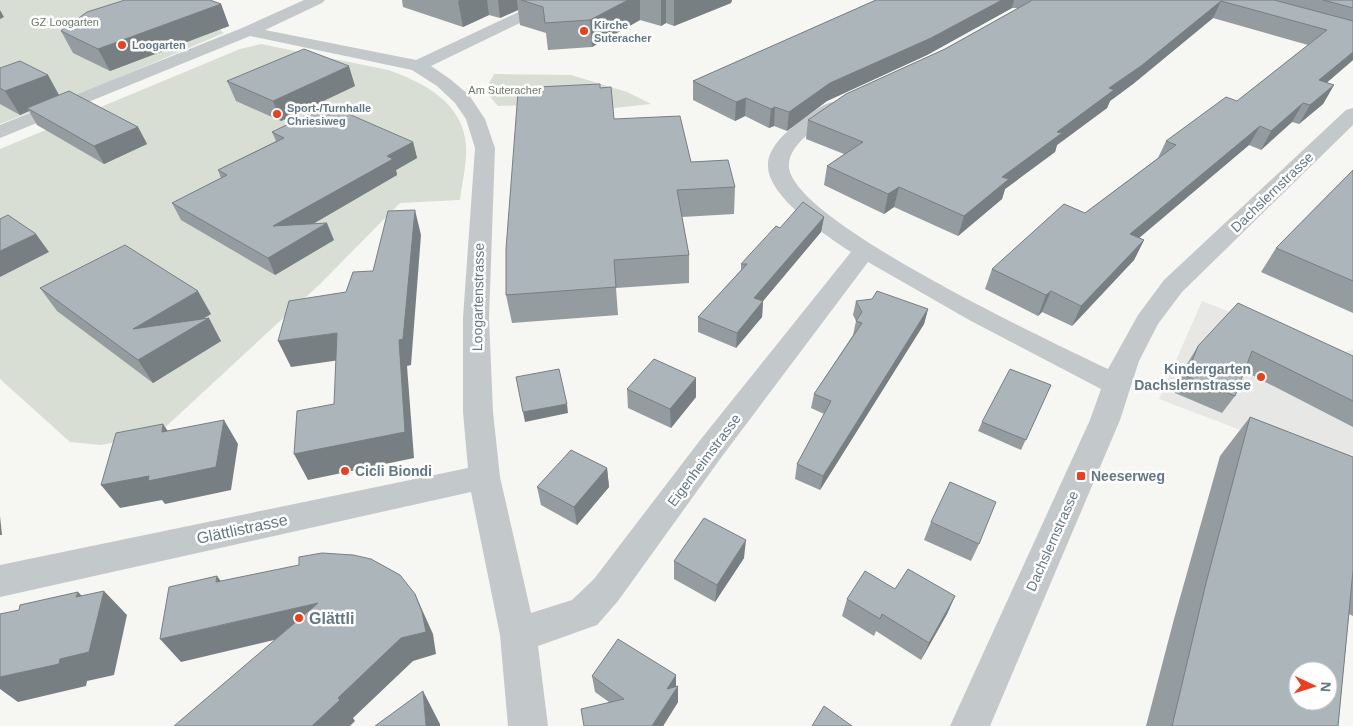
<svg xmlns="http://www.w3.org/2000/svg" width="1353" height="726" font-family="Arial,sans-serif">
<rect width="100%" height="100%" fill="#f6f6f2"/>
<path fill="#e7e8e6" d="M 1202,301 L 1334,354 L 1353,350 L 1353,473 L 1159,399 Z"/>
<path fill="#d8ded3" d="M 0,0 L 177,0 L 188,5 L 224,33 L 113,80 L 0,124 Z
M 261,44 L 388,70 C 423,82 464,103 466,146 C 467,164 462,183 460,200 L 400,203 L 320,284 L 159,433 L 101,445 L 70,442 L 0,379 L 0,149 L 240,49 Z
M 494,74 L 571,75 L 627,92 L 651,104 L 605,109 L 578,103 L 498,106 L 485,91 Z"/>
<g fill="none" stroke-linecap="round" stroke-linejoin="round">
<path fill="#c3c8ca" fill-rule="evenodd" d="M 304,0 L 325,0 L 322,3 L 265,30 L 416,60 L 544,0 L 564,0 L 561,3 L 431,66 L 450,79 L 469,95 L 485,119 L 495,148 L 489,318 L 493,412 L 500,477 L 531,613 L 572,600 L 594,579 L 701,439 L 851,252 C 828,237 768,197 768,166 C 767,147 789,129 803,119 C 815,111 829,98 844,102 L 846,106 L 844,110 C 826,121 786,143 789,168 C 796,223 1054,343 1108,369 L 1138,315 L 1164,280 L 1346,110 L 1353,108 L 1353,125 L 1182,292 L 1158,324 L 1139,361 L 1120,420 L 990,726 L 950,726 L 1090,420 L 1101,389 L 971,321 L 868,262 L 723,455 L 618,601 L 597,625 L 538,646 L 548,726 L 508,726 L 500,635 L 471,492 L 0,597 L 0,565 L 468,468 L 463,412 L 463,318 L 475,148 L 466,119 L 455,103 L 437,86 L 412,70 L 250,36 L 0,138 L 0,125 L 242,28 Z"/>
</g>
<path fill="#949ca0" d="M 402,0 L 732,0 L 731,3 L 674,26 L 666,23 L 661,26 L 640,20 L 592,47 L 548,50 L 546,33 L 520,25 L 518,10 L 500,18 L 489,15 L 463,27 L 403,7 Z
M 876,0 L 1353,0 L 1353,60 L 1326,83 L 1334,85 L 1323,104 L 1299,124 L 1292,122 L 1261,150 L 1249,145 L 1139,238 L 1144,240 L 1134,260 L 1072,326 L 1042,312 L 1038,316 L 985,289 L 992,269 L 1085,213 L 1158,158 L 1166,141 L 1237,101 L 1308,45 L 1213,18 L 1133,84 L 1110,101 L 1107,108 L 1057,145 L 1055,152 L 1005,189 L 1002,199 L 958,236 L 894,207 L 884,214 L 824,185 L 827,166 L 844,154 L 806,139 L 808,120 L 945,49 L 1018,8 L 1012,8 L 927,55 L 827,101 L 787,131 L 774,126 L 769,128 L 745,116 L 735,121 L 693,100 L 693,81 Z
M 221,4 L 229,26 L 110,71 L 73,53 L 61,31 Z
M 0,68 L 48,75 L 59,95 L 138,127 L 147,144 L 104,164 L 37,125 L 29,111 L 20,115 L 0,104 Z
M 227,81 L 355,86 L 281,121 L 236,101 Z
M 600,88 L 614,119 L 735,187 L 734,214 L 682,217 L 689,255 L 689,283 L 616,288 L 618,315 L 512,323 L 506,295 Z
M 272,132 L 413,142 L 417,158 L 396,170 L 397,175 L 313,224 L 334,240 L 275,275 L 181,220 L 172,203 L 221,178 L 218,170 L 276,141 Z
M 1353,170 L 1353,313 L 1261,272 L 1276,248 Z
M 824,217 L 821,232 L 763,301 L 762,317 L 736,348 L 698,332 L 698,317 L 741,270 L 741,264 L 780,228 Z
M 40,288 L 211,314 L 204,318 L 221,341 L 153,383 L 57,311 Z
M 856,301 L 928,309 L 924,324 L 820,490 L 795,479 L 797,464 L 824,414 L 811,408 L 814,394 L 853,335 L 856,321 L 853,315 Z
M 1198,346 L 1353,356 L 1353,427 L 1244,371 L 1235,396 L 1222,413 L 1175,393 L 1187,364 Z
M 696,378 L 696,397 L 671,428 L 628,408 L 627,389 Z
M 1051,385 L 1021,450 L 978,431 L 982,422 Z
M 1250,417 L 1353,457 L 1353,616 L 1349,614 L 1338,726 L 1146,726 L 1174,619 L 1220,456 Z
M 607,468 L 609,487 L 577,525 L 541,505 L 537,487 Z
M 931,522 L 979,544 L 971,561 L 924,540 Z
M 744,558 L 715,602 L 674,579 L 674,561 Z
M 895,589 L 955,596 L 947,614 L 921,660 L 876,631 L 874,636 L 842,616 L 847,599 Z
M 676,675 L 676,687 L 678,686 L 678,702 L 663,726 L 584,726 L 609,702 L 595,692 L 592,676 Z"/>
<path fill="#787f82" d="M 460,0 L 487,0 L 489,15 L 463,27 L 458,1 Z
M 498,0 L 517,0 L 518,10 L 500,18 Z
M 628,0 L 640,0 L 640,20 L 592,47 L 590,20 Z
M 661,0 L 666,0 L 666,23 L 661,26 Z
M 674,0 L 732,0 L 731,3 L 674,26 Z
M 1002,0 L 1014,0 L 1012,8 L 927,55 L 827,101 L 787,131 L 789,112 L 830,83 Z
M 1221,1 L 1213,18 L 1133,84 L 1110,101 L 1107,108 L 1057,145 L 1055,152 L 1005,189 L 1002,199 L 958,236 L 964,216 L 1002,177 L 1109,88 Z
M 221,4 L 229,26 L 110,71 L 98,49 Z
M 0,10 L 4,17 L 0,19 Z
M 1353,52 L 1353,60 L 1308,99 L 1319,80 Z
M 349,66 L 355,86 L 281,121 L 273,101 Z
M 48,75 L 61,99 L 27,108 L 29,111 L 20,115 L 5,91 Z
M 1334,85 L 1323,104 L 1299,124 L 1310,105 Z
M 746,98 L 745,116 L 735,121 L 736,102 Z
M 1303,103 L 1292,122 L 1261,150 L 1271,131 Z
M 775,107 L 774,126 L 769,128 L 771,109 Z
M 1260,126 L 1249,145 L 1120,254 L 1130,234 Z
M 138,127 L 147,144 L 104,164 L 94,146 Z
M 413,142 L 417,158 L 396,170 L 397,175 L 280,243 L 273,226 L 387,156 Z
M 899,187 L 894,207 L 884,214 L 888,194 Z
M 415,210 L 421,235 L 411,365 L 407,366 L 414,458 L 308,480 L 294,454 L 399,340 Z
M 824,217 L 821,232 L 753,313 L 754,298 Z
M 327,223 L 334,240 L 275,275 L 268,258 Z
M 36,234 L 49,252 L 0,277 L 0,251 Z
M 1144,240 L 1134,260 L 1072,326 L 1081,306 Z
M 198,291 L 211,314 L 147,353 L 133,329 Z
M 1051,291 L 1042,312 L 1038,316 L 1046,295 Z
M 763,301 L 762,317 L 736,348 L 737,333 Z
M 928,309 L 924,324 L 820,490 L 823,476 Z
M 209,318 L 221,341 L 153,383 L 138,360 Z
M 337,333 L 347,359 L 291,367 L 278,341 Z
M 696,378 L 696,397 L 671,428 L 670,409 Z
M 567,404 L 568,413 L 525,422 L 523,412 Z
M 224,420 L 238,444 L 231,490 L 165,504 L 162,500 L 120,508 L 101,485 Z
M 163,424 L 179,447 L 162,432 Z
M 607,468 L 609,487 L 577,525 L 574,507 Z
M 0,516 L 2,535 L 0,535 Z
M 746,540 L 744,558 L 715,602 L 717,585 Z
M 217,576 L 235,600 L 216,582 Z
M 104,591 L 127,615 L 114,675 L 87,681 L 86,686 L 18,702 L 0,689 L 0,677 L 60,659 L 78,592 L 98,612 Z
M 415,594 L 433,634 L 436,654 L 413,661 L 353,718 L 355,721 L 350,726 L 312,726 L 338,698 Z
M 955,596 L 947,614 L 921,660 L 929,643 Z
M 318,603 L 333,626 L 181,662 L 160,639 Z
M 676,675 L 676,690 L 678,686 L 678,702 L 663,726 L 652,726 L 667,689 Z
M 423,691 L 440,724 L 440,726 L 426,726 Z"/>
<path fill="#acb5ba" stroke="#787f82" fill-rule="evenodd" d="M 125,0 L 210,0 L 221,4 L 98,49 L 61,31 L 87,12 Z
M 521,0 L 628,0 L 590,20 L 545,23 L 543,7 Z
M 876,0 L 1002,0 L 931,38 L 830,83 L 789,112 L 775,107 L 771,109 L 746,98 L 736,102 L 693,81 Z
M 1031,0 L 1274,0 L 1353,21 L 1353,52 L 1319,80 L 1334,85 L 1310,105 L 1303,103 L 1271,131 L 1260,126 L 1130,234 L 1144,240 L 1081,306 L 1051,291 L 1046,295 L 992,269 L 1064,204 L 1085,213 L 1176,145 L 1166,141 L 1226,97 L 1237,101 L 1327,30 L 1221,1 L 1141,66 L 1109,88 L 1114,90 L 1057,132 L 1062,133 L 1002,177 L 1009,179 L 964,216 L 899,187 L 888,194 L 827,166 L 863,142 L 808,120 L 846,94 L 945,49 L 1031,1 Z
M 1323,0 L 1353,0 L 1353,8 Z
M 304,49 L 349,66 L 273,101 L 227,81 Z
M 20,61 L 48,75 L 5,91 L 0,88 L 0,68 Z
M 600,84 L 600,88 L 611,87 L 614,119 L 680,116 L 691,162 L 728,160 L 735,187 L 677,190 L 689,255 L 614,260 L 616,287 L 506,295 L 506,249 L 518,92 L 537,91 L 537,87 Z
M 69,91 L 138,127 L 94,146 L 27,108 Z
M 328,105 L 413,142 L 387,156 L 393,159 L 273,226 L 327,223 L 268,258 L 172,203 L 227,175 L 218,170 L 284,138 L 272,132 Z
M 1353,170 L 1353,281 L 1276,248 Z
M 803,202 L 824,217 L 754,298 L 763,301 L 737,333 L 698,317 L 747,264 L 741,264 L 776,226 L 780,228 Z
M 415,210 L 403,339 L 399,340 L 405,432 L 294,454 L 297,411 L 334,404 L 337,333 L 278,341 L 289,301 L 346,292 L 353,272 L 373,271 L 388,211 Z
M 8,215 L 36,234 L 0,251 L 0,219 Z
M 125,245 L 198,291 L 133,329 L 209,318 L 138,360 L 40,288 Z
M 877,291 L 928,309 L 823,476 L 797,464 L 831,401 L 814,394 L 862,323 L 856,321 L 862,312 L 856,301 L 872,299 Z
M 1238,303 L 1353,356 L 1353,401 L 1252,351 L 1235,396 L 1186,376 L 1198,346 Z
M 654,359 L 696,378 L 670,409 L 627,389 Z
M 559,369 L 567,404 L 523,412 L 516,377 Z
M 1010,369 L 1051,385 L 1026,440 L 982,422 Z
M 1250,417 L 1353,457 L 1353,571 L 1338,726 L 1172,726 L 1206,583 ZM 1298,671 L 1328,671 L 1328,701 L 1298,701 Z
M 224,420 L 216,467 L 148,481 L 149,476 L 101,485 L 116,433 L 163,424 L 162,432 Z
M 571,450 L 607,468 L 574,507 L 537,487 Z
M 950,482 L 996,502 L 979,544 L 931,522 Z
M 704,518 L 746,540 L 717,585 L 674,561 Z
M 322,553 L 353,555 L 371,559 L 400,575 L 415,594 L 422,612 L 426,632 L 401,638 L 338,698 L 340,700 L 312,726 L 174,726 L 318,603 L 160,639 L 169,587 L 217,576 L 216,582 L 299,565 L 299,557 Z
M 908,569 L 955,596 L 929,643 L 882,614 L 880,619 L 847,599 L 865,571 L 895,589 Z
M 104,591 L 89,652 L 60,659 L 59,664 L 0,677 L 0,614 L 19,610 L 20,605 L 78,592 L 76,597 Z
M 618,639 L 676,675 L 667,689 L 678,686 L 652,726 L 584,726 L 581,709 L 624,699 L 592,676 Z
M 423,691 L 426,726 L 375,726 Z
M 824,706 L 852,726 L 812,726 Z"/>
<g fill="#ed3f1c" stroke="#fff" stroke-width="2">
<circle cx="584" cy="31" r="5"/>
<circle cx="122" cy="45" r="5"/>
<circle cx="277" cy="114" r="5"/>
<circle cx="1261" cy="377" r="5"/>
<circle cx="345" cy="471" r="5"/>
<rect x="1076" y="471" width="10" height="10" rx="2.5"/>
<circle cx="299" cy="618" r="5"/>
</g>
<g text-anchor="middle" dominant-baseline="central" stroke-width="5" stroke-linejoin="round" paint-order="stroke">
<g font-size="11" fill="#697c63" stroke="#fff">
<text x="65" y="22">GZ Loogarten</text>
<text x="505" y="90">Am Suteracher</text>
</g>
<g font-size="11" font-weight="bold" fill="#637885" stroke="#fff" text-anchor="start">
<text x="594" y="25">Kirche<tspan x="594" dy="13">Suteracher</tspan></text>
<text x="132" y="45">Loogarten</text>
<text x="287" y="108">Sport-/Turnhalle<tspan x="287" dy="13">Chriesiweg</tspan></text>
</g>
<g font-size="14" fill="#637885" stroke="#fff">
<text transform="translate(1272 192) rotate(-44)">Dachslernstrasse</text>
<text transform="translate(478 297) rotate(-89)">Loogartenstrasse</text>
<text transform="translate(704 460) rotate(-53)">Eigenheimstrasse</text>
<text transform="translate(1052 541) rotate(-66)">Dachslernstrasse</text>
</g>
<g font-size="14" font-weight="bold" fill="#637885" stroke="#fff" text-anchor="start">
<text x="1251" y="369" text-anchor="end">Kindergarten<tspan x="1251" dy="16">Dachslernstrasse</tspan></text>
<text x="355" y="471">Cicli Biondi</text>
<text x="1091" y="476">Neeserweg</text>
</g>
<g font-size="16" fill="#637885" stroke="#fff">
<text transform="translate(242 529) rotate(-12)">Glättlistrasse</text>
</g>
<g font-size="16" font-weight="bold" fill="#637885" stroke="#fff" text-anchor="start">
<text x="309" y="618">Glättli</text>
</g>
</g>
<g transform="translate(1313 686) rotate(94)"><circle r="24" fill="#ffffff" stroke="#c1c9ce"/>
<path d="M0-4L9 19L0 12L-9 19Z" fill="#ed3f1c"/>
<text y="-8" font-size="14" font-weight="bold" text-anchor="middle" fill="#637885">N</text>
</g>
</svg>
